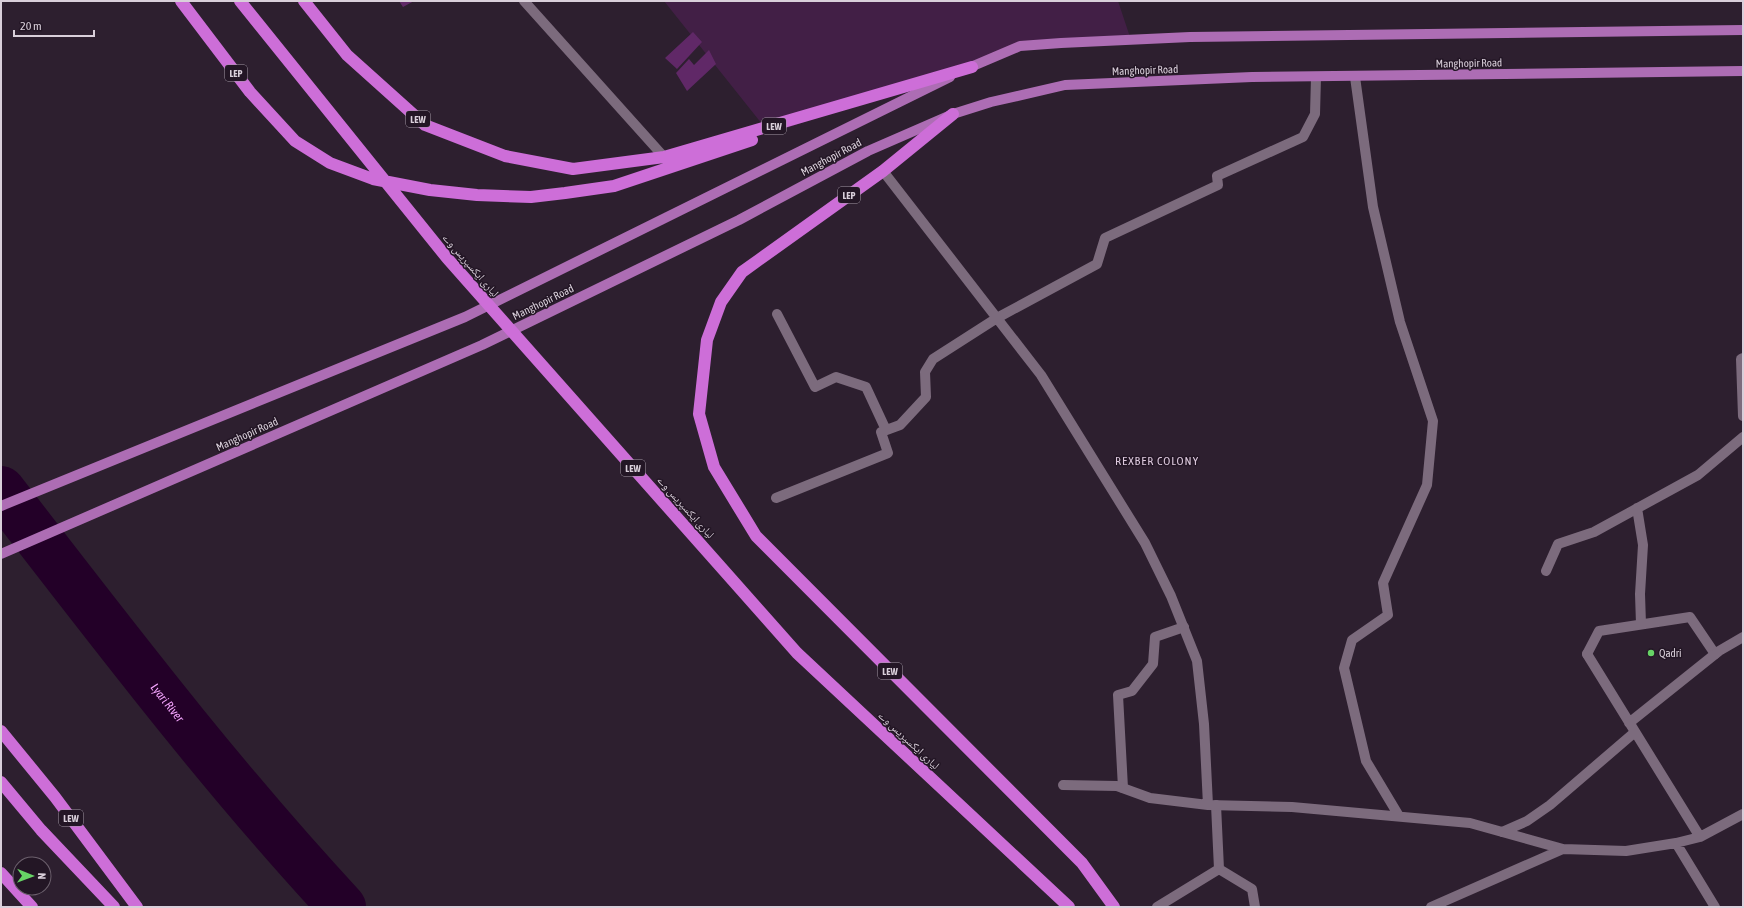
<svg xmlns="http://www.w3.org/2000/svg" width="1744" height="908" font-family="'Asap Condensed','Noto Naskh Arabic',sans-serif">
<rect width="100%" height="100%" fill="#2d1f2f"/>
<path fill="#421f46" d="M 664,1 L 1118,1 L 1131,40 L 1020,46 L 770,134 Z"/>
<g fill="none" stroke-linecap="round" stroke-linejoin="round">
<path stroke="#230028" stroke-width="48" id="s1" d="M 1,490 C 111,632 220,776 342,907"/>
</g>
<path fill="#602867" d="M 399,1 L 414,1 L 403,7 Z
M 693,32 L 702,42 L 677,69 L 665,58 Z
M 709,50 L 716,64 L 687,91 L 676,73 L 689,59 L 694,65 Z"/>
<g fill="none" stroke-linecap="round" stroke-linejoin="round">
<path stroke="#7c6b7d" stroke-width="10" d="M 1637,508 L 1643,545 L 1640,594 L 1641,624
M 1546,571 L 1558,544 L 1594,532 L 1698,475 L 1743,437
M 1587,654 L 1599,631 L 1690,617 L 1715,654
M 1123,788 L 1118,695 L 1132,691 L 1153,664 L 1155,637 L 1184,627
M 1216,805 L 1219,869 L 1252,889 L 1255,907
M 1157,907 L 1219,869"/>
<path stroke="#7c6b7d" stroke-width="10" d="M 524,1 L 664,157
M 1355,77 L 1373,207 L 1400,322 L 1433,421 L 1427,485 L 1383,583 L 1388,615 L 1352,640 L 1344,668 L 1366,761 L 1399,816
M 883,171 L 1041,375 L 1145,543 L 1171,596 L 1197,661 L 1204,724 L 1208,805
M 777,314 L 815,387 L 836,377 L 866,387 L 886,430
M 1743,358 L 1741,359 L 1743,416
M 776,498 L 888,453 L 881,432 L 900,425 L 926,397 L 925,372 L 933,359 L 997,318 L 1097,264 L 1105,238 L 1218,185 L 1217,176 L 1303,137 L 1315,114 L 1316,77
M 1587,654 L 1700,837
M 1629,723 L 1719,651 L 1743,637
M 1063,785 L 1117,786 L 1150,798 L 1208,805 L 1292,807 L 1470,823 L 1563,849 L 1626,851 L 1676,843 L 1700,837 L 1743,814
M 1502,832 L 1527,821 L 1550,805 L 1635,732
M 1676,843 L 1715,907
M 1431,907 L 1563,849"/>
<path stroke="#ad6db4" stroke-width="10" d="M 966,69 L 1020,46 L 1061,43 L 1190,37 L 1743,30
M 1,506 L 465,317 L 950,77
M 1,554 L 482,345 L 739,220 L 868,151 L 953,114 L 991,102 L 1065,85 L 1252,77 L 1743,71"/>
<path stroke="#cd6ed8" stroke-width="12" d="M 181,1 L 250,92 L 295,141 L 330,163 L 373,179 L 430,190 L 477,195 L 531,197 L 565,193 L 614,186 L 752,140
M 240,1 L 447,258 L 797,653 L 1069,907
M 304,1 L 347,55 L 425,125 L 505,156 L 573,169 L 664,157 L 972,67
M 953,114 L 883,171 L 742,272 L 721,302 L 707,340 L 699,414 L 714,467 L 756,536 L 1082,863 L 1114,907
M 1,731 L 55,797 L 137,907
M 1,782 L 41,830 L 114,907
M 1,873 L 32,907"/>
</g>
<circle fill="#67d466" stroke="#231625" stroke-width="1.5" cx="1651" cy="653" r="4"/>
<g text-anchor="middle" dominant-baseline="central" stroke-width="3" stroke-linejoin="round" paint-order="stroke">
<g fill="#231625" stroke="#a298a4" stroke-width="1">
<rect x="225" y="65" width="22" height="16" rx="3"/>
<rect x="406" y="111" width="24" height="16" rx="3"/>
<rect x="762" y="118" width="24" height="16" rx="3"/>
<rect x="838" y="187" width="22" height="16" rx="3"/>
<rect x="621" y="460" width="24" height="16" rx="3"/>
<rect x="878" y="663" width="24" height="16" rx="3"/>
<rect x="59" y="810" width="24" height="16" rx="3"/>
</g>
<g font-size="10" font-weight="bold" fill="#d9cfda">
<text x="236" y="73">LEP</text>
<text x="418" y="119">LEW</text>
<text x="774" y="126">LEW</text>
<text x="849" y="195">LEP</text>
<text x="633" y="468">LEW</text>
<text x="890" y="671">LEW</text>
<text x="71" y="818">LEW</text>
</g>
<g font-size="11" fill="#d9cfda" stroke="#231625">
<text transform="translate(1469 63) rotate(-1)">Manghopir Road</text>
<text transform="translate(1145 70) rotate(-2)">Manghopir Road</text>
<text transform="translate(831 157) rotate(-28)">Manghopir Road</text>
<text transform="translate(471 265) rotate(49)">لیاری ایکسپریس وے</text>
<text transform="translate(543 302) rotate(-26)">Manghopir Road</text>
<text transform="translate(247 434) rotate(-24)">Manghopir Road</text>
<text transform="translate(686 507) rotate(48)">لیاری ایکسپریس وے</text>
<text transform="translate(909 740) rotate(43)">لیاری ایکسپریس وے</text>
</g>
<g font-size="11" fill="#d9cfda" stroke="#231625" text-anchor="start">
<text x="1659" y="653">Qadri</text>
</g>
<g font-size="12" letter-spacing="1" fill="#dcc9dd" stroke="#231625">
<text x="1157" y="461">REXBER COLONY</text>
</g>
<g font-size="12" font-style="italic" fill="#f5a4fe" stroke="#231625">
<text stroke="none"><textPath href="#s1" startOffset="270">Lyari River</textPath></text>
</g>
</g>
<rect width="1744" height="908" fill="none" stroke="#d9cfda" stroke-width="4"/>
<g transform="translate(32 876) rotate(91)"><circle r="19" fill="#231625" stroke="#6c606d"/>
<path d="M0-3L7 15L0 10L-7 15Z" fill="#67d466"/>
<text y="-6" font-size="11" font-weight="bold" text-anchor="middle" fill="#d9cfda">N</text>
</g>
<path d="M14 30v6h80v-6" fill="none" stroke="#d9cfda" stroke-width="2"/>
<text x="20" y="30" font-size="12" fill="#d9cfda" stroke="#231625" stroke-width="3" paint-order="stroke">20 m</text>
</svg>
